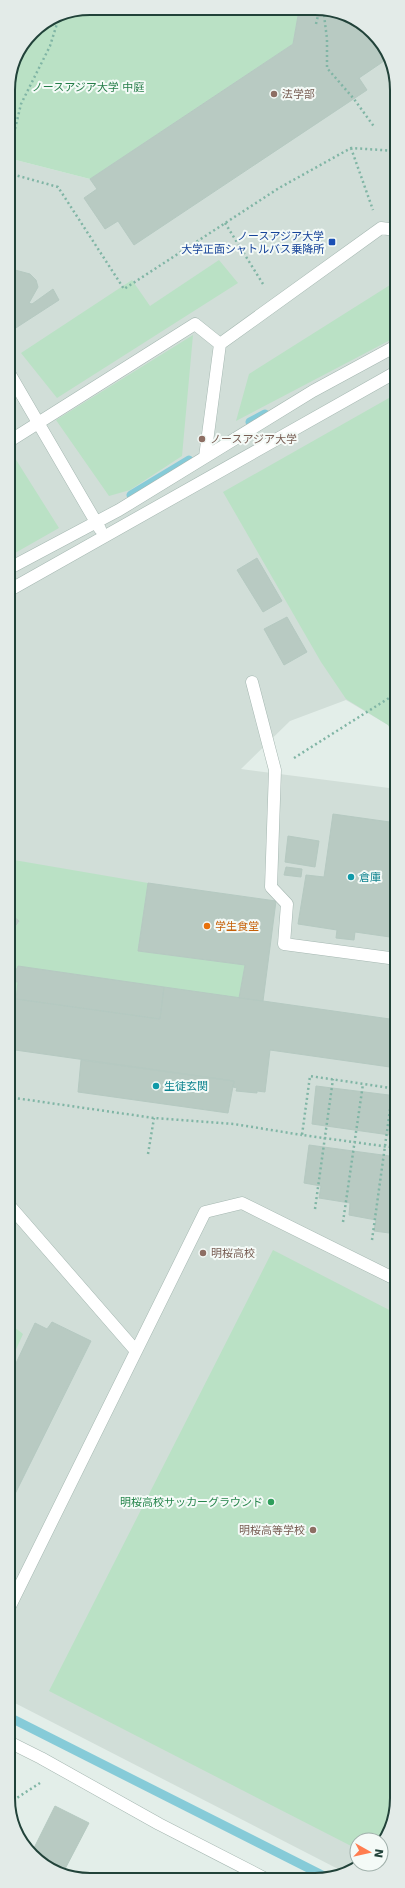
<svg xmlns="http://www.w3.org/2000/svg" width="405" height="1888" font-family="'DejaVu Sans','Noto Sans JP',sans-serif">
<rect width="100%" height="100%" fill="#e3eee9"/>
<path fill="#d1ded8" d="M 299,10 L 336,11 L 376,36 L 396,80 L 397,740 L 388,725 L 346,700 L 290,721 L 241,769 L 397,789 L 397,1803 L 391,1830 L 381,1844 L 381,1840 L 357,1840 L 357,1864 L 342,1871 L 9,1700 L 8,158 L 90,179 L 293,44 Z
M 9,1701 L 14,1704 L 12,1720 L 9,1718 Z"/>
<path fill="#bae1c5" d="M 90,8 L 299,10 L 293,44 L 90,179 L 8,158 L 8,85 L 14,58 L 32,32 L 59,14 Z
M 219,260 L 238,283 L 57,398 L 21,353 L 132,280 L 150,306 Z
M 390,285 L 396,286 L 396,337 L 236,421 L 249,374 Z
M 193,335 L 182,456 L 130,490 L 109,496 L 56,420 Z
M 396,394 L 397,740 L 388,725 L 346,699 L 321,662 L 223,492 Z
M 8,447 L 59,528 L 8,557 Z
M 8,859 L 148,883 L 138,951 L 245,965 L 239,998 L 18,966 L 17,969 L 10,968 L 8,979 L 8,936 L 19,922 L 8,912 Z
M 8,981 L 18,982 L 15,1002 L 8,1001 Z
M 273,1250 L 397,1314 L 397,1803 L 391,1830 L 381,1844 L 381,1840 L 357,1840 L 357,1849 L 49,1691 Z
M 9,1323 L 23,1334 L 9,1365 Z"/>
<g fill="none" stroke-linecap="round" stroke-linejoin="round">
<path stroke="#86cbd8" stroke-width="9" d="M 250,422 L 265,414
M 131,495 L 189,460
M 9,1717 L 328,1878"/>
</g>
<path fill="#b8cac2" stroke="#b5c9c1" d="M 299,10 L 336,11 L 376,36 L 387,59 L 359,78 L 367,90 L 134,245 L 118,221 L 105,229 L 84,198 L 97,189 L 90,179 L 293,44 Z
M 8,259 L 15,270 L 30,274 L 36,280 L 38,287 L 29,303 L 32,304 L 53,289 L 59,300 L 8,333 Z
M 257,558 L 282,601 L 263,612 L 237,570 Z
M 287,617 L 307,652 L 284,665 L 264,629 Z
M 333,814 L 397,823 L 397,938 L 355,932 L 354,940 L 336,938 L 337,930 L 298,924 L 306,875 L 324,877 Z
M 288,836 L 319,841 L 315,867 L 285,862 Z
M 286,867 L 302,869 L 301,877 L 284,875 Z
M 148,883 L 276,901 L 263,1001 L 239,998 L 245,965 L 138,951 Z
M 8,912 L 19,921 L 8,936 Z
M 18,966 L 164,987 L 160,1019 L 16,999 L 18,982 L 8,981 L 8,979 L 10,968 L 17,969 Z
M 164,987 L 397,1020 L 397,1068 L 270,1050 L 265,1092 L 257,1091 L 257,1093 L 236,1091 L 237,1088 L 233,1087 L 234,1081 L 8,1049 L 13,1018 L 8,1018 L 8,1001 L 15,1002 L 16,999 L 160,1019 Z
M 81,1060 L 234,1081 L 228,1113 L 78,1092 Z
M 316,1086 L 397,1096 L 397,1136 L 312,1124 Z
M 309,1145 L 397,1157 L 397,1234 L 374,1231 L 376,1220 L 349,1215 L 350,1203 L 319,1198 L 321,1186 L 304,1183 Z
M 52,1322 L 91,1341 L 9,1506 L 9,1378 L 35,1323 L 47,1329 Z
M 55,1806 L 89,1823 L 65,1869 L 32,1852 Z"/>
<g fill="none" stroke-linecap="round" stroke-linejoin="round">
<defs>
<path id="service" d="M 8,371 L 100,529
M 8,442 L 195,324 L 220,344
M 205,457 L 220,344 L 381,228 L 396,230
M 8,569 L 119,510 L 313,391 L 396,346
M 8,591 L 396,372
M 252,682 L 275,770 L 271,887 L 287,904 L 284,944 L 397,959
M 9,1205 L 136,1351
M 9,1608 L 205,1212 L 242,1203 L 397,1280"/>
<path id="minor" d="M 9,1742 L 41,1758 L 159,1824 L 266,1879"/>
</defs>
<use href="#service" stroke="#a5b7b1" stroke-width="13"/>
<use href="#minor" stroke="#a5b7b1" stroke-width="13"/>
<path stroke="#80b5a5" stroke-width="2.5" stroke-dasharray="2 3" stroke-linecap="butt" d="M 310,10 L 324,15 L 327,39 L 327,68 L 354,99 L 375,128
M 324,15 L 330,11
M 316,24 L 319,11
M 351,148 L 373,210
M 8,158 L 21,104 L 50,46 L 60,14
M 8,173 L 58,187 L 124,289 L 279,188 L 351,148 L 396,151
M 225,223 L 263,284
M 294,758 L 397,693
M 397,1089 L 310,1076 L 302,1135 L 397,1148
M 8,1097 L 154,1118 L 234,1124 L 302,1135
M 148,1154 L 154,1118
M 315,1209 L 333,1079
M 343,1222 L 363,1084
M 372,1240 L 393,1088
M 9,1803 L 40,1783"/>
<use href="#service" stroke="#fff" stroke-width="12"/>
<use href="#minor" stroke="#fff" stroke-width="12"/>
</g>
<g fill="#8d6e63" stroke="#f4faf7" stroke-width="1.5">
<circle cx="274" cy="94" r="4"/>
<circle cx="202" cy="439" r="4"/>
<circle cx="203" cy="1253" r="4"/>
<circle cx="313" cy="1530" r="4"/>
</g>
<rect fill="#1a4fb4" stroke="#f4faf7" stroke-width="1.5" x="328" y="238" width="8" height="8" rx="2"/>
<g fill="#0f9aa8" stroke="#f4faf7" stroke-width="1.5">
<circle cx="351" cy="877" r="4"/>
<circle cx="156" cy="1086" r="4"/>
</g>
<circle fill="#e8710a" stroke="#f4faf7" stroke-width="1.5" cx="207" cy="926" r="4"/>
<circle fill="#2e9e5b" stroke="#f4faf7" stroke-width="1.5" cx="271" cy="1502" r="4"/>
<g text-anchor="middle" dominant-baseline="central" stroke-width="4" stroke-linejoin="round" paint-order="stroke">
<g font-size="11" fill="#267d49" stroke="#f4faf7">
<text x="88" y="87">ノースアジア大学 中庭</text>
</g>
<g font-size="11" fill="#785e54" stroke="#f4faf7" text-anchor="start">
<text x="282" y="94">法学部</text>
<text x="210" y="439">ノースアジア大学</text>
<text x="211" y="1253">明桜高校</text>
<text x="305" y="1530" text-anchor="end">明桜高等学校</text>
</g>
<g font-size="11" fill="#164399" stroke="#f4faf7" text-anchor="end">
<text x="324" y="236">ノースアジア大学<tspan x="324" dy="13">大学正面シャトルバス乗降所</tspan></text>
</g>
<g font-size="11" fill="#0d838f" stroke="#f4faf7" text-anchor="start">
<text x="359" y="877">倉庫</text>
<text x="164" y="1086">生徒玄関</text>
</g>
<g font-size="11" fill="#c56008" stroke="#f4faf7" text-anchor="start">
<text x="215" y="926">学生食堂</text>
</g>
<g font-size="11" fill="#27864d" stroke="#f4faf7" text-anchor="end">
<text x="263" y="1502">明桜高校サッカーグラウンド</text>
</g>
</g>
<path d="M0 0H405V1888H0ZM90 15H315A75 75 0 0 1 390 90V1798A75 75 0 0 1 315 1873H90A75 75 0 0 1 15 1798V90A75 75 0 0 1 90 15Z" fill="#e3ebe8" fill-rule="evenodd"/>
<path fill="none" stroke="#214239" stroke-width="2" d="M90 15H315A75 75 0 0 1 390 90V1798A75 75 0 0 1 315 1873H90A75 75 0 0 1 15 1798V90A75 75 0 0 1 90 15Z"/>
<g transform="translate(369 1852) rotate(98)"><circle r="19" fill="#f4faf7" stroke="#a0b0ab"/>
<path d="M0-3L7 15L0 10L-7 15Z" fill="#ff7d50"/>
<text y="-6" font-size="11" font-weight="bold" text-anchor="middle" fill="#214239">N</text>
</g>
</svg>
